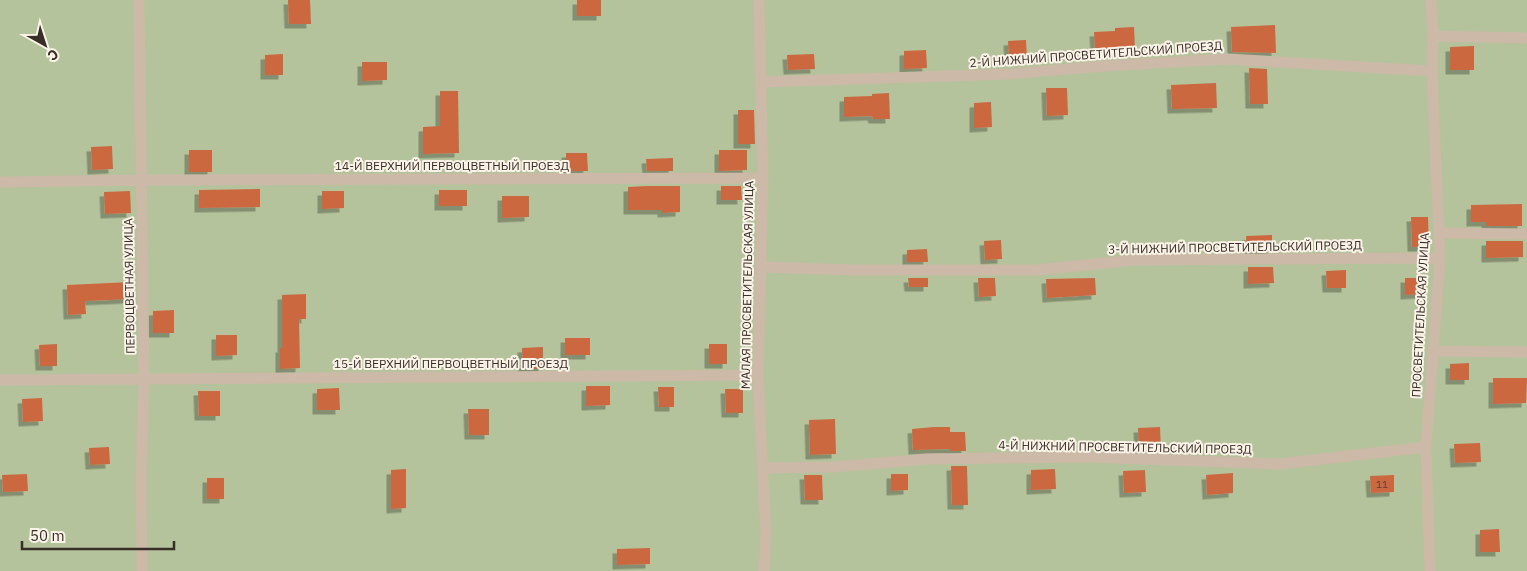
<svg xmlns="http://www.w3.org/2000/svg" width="1527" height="571" font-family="'IBM Plex Sans',sans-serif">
<defs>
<filter id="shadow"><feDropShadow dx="-4.5" dy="4.5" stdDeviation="0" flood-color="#0004"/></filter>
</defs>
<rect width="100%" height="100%" fill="#f3e9dc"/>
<path fill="#b4c39b" d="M 0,0 L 1527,0 L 1527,571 L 0,571 Z"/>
<path fill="#cc6841" filter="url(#shadow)" d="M 288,0 L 310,0 L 311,24 L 289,24 Z
M 577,0 L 601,0 L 601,16 L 577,16 Z
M 1275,25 L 1276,53 L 1232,52 L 1231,27 Z
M 1134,27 L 1135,47 L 1095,48 L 1094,32 L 1115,31 L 1115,28 Z
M 1026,40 L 1027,60 L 1009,60 L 1008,41 Z
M 1474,46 L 1474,70 L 1450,70 L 1450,47 Z
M 926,50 L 927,68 L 904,69 L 904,51 Z
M 283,54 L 283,75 L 265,75 L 265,55 Z
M 814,54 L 815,69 L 788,70 L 787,55 Z
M 362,62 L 387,62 L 387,80 L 362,81 Z
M 1249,68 L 1267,69 L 1268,104 L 1250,104 Z
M 1216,83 L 1217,108 L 1172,109 L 1171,85 Z
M 1046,88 L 1067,88 L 1068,115 L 1047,116 Z
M 440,91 L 458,91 L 459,153 L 423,154 L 423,127 L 440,126 Z
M 889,93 L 890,119 L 873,119 L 872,116 L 844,117 L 844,97 L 872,96 L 872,94 Z
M 991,102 L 992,127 L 974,128 L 974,103 Z
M 738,110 L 754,110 L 755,144 L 738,144 Z
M 112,146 L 113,169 L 92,170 L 91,147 Z
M 189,150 L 212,150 L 212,172 L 189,172 Z
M 719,150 L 747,150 L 747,170 L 719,171 Z
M 566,153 L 587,153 L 588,171 L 566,171 Z
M 673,158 L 673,171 L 647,171 L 646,159 Z
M 647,186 L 680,186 L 680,212 L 662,213 L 662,210 L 628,210 L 628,187 Z
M 721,186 L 741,186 L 742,200 L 721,200 Z
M 260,189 L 260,207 L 199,208 L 199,190 Z
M 439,190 L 467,190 L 467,206 L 439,206 Z
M 130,191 L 131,213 L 105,214 L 104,192 Z
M 322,191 L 344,191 L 344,208 L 322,209 Z
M 502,196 L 529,196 L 529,217 L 502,218 Z
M 1522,204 L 1522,226 L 1486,226 L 1486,222 L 1471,222 L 1471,205 Z
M 1411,217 L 1428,217 L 1429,247 L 1412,247 Z
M 1272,235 L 1272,252 L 1247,252 L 1246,236 Z
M 1001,240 L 1002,259 L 985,260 L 984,241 Z
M 1486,241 L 1523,241 L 1523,257 L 1486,258 Z
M 927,249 L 928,262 L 907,262 L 907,250 Z
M 1248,267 L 1273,267 L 1274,283 L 1248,284 Z
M 1346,270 L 1346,288 L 1327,288 L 1326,271 Z
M 908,278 L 928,278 L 928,287 L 909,287 Z
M 978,278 L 995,278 L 996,296 L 979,297 Z
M 1095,278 L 1096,295 L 1047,298 L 1046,279 Z
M 1405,278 L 1420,278 L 1421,294 L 1405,295 Z
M 131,282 L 132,299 L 85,301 L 86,314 L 68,315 L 67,285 Z
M 306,294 L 306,319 L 299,319 L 300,368 L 280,369 L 280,348 L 282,348 L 282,295 Z
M 174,310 L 174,333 L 153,333 L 153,311 Z
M 216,335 L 237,335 L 237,355 L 216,356 Z
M 565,338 L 590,338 L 590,355 L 565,355 Z
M 57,344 L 57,366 L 40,366 L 39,345 Z
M 709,344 L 727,344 L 727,364 L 709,364 Z
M 543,347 L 543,369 L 523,369 L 522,348 Z
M 1469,363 L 1469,380 L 1450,380 L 1450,364 Z
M 1493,378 L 1527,378 L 1526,403 L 1493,404 Z
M 586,386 L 610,386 L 610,405 L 586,406 Z
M 658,387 L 674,387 L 674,407 L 659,407 Z
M 339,388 L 340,410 L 317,410 L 317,389 Z
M 725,389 L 743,389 L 743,413 L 726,413 Z
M 198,391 L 220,391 L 220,416 L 199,416 Z
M 42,398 L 43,421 L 23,422 L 22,399 Z
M 468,409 L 489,409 L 489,435 L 469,435 Z
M 835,419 L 836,454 L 810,455 L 809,420 Z
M 934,427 L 950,427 L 950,432 L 965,432 L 966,451 L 950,451 L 950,449 L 913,450 L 912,429 Z
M 1160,427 L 1161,450 L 1139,451 L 1138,428 Z
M 1480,443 L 1481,462 L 1455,463 L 1454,444 Z
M 109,447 L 110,464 L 90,465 L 89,448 Z
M 951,466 L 967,466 L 968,505 L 952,505 Z
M 406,469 L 406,508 L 391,509 L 391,470 Z
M 1055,469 L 1056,489 L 1031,490 L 1031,470 Z
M 1145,470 L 1146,492 L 1124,493 L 1123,471 Z
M 1233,473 L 1233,493 L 1207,495 L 1206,475 Z
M 27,474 L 28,491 L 3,492 L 2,475 Z
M 891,474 L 908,474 L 908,490 L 891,491 Z
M 804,475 L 822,475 L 823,500 L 805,500 Z
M 1394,475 L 1394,492 L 1371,493 L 1370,476 Z
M 207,478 L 224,478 L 224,499 L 207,499 Z
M 1499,529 L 1500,552 L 1480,552 L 1480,530 Z
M 650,548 L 650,564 L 617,565 L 617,549 Z"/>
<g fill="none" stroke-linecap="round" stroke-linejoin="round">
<path stroke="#ccb9a7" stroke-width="11" d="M 139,0 L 144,379 L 141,479 L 142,571
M 759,0 L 763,178 L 758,375 L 766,535 L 764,571
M 1433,36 L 1527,38
M 761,82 L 1010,74 L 1105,66 L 1228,59 L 1432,71
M 0,182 L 142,180 L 763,178
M 1439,233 L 1527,234
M 761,267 L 855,270 L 1037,270 L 1135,260 L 1440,258
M 1433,351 L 1527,352
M 0,380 L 758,375
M 763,468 L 834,467 L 927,459 L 1086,457 L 1279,464 L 1426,447
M 1430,571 L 1426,447 L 1440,258 L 1432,71 L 1433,36 L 1431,0"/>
</g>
<g text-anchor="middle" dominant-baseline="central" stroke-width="4" stroke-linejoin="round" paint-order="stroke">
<g font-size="10" fill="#5d3c2e">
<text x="1382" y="484">11</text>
</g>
<g font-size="12" fill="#382e28" stroke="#fbf3e8">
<text transform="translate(1096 54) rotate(-4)">2-Й НИЖНИЙ ПРОСВЕТИТЕЛЬСКИЙ ПРОЕЗД</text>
<text x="452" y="165">14-Й ВЕРХНИЙ ПЕРВОЦВЕТНЫЙ ПРОЕЗД</text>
<text transform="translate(1235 247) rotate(-1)">3-Й НИЖНИЙ ПРОСВЕТИТЕЛЬСКИЙ ПРОЕЗД</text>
<text transform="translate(747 285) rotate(-89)">МАЛАЯ ПРОСВЕТИТЕЛЬСКАЯ УЛИЦА</text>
<text transform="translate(129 286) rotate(-91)">ПЕРВОЦВЕТНАЯ УЛИЦА</text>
<text transform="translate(1420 315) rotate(-87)">ПРОСВЕТИТЕЛЬСКАЯ УЛИЦА</text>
<text x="451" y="363">15-Й ВЕРХНИЙ ПЕРВОЦВЕТНЫЙ ПРОЕЗД</text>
<text transform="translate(1125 447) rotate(1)">4-Й НИЖНИЙ ПРОСВЕТИТЕЛЬСКИЙ ПРОЕЗД</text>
</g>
</g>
<g transform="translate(45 45) rotate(141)" stroke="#fbf3e8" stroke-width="4" paint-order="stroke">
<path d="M0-4L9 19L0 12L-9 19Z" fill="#382e28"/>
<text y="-8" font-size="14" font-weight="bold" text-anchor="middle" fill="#382e28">С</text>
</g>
<path d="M22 541v8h152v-8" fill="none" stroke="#382e28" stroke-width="2.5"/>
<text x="30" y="541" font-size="15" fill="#382e28" stroke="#fbf3e8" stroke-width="4" paint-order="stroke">50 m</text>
</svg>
